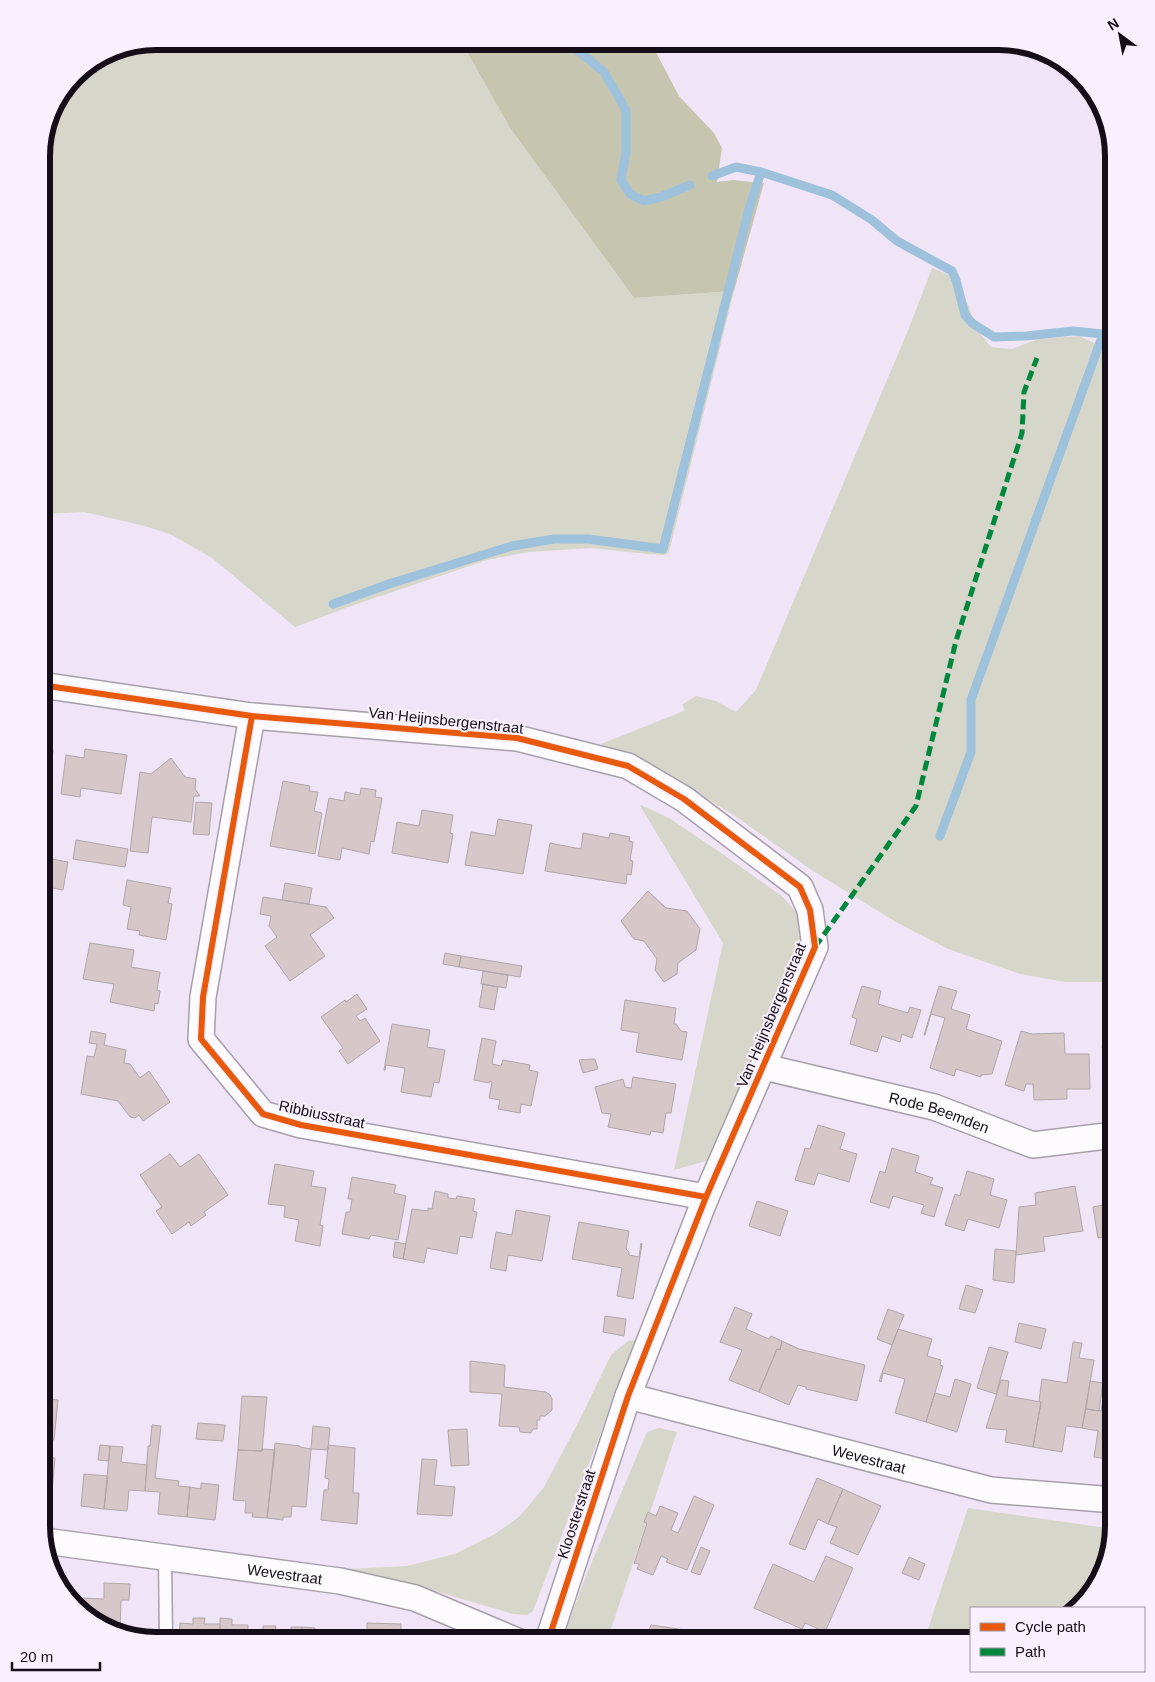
<svg xmlns="http://www.w3.org/2000/svg" width="1155" height="1682" font-family="Helvetica,sans-serif">
<rect width="100%" height="100%" fill="#f0e5f6"/>
<path fill="#d7d6ca" d="M 156,41 L 463,41 L 467,52 L 510,128 L 634,298 L 734,291 L 669,552 L 665,555 L 648,554 L 590,548 L 529,552 L 487,560 L 354,605 L 295,627 L 212,558 L 170,534 L 141,525 L 84,512 L 41,514 L 41,148 L 50,112 L 75,75 L 112,50 Z
M 932,268 L 950,275 L 969,306 L 975,327 L 991,347 L 1012,349 L 1038,339 L 1079,336 L 1114,352 L 1114,982 L 1065,982 L 1020,974 L 948,949 L 896,922 L 813,871 L 732,814 L 661,770 L 601,744 L 684,711 L 683,704 L 696,696 L 716,701 L 736,712 L 756,690 L 909,328 Z
M 639,804 L 669,818 L 727,857 L 783,897 L 801,918 L 808,935 L 713,1159 L 674,1170 L 723,943 Z
M 636,1340 L 533,1611 L 527,1615 L 513,1614 L 401,1581 L 347,1569 L 407,1566 L 455,1554 L 495,1534 L 520,1516 L 544,1487 L 579,1421 L 611,1355 L 628,1341 Z
M 659,1428 L 677,1432 L 607,1641 L 561,1641 L 588,1571 L 647,1432 Z
M 968,1508 L 1113,1529 L 1098,1584 L 1074,1608 L 971,1608 L 971,1641 L 924,1641 Z"/>
<path fill="#c6c6b0" d="M 463,41 L 650,41 L 679,96 L 714,133 L 722,148 L 717,182 L 733,180 L 764,183 L 734,291 L 634,298 L 510,128 L 467,52 Z"/>
<g fill="none" stroke-linecap="round" stroke-linejoin="round">
<path stroke="#9ec1dc" stroke-width="9" d="M 564,41 L 575,48 L 604,72 L 626,110 L 626,152 L 621,180 L 630,194 L 644,201 L 661,197 L 690,185
M 712,176 L 736,167 L 761,172 L 832,195 L 872,220 L 897,241 L 952,271 L 956,280 L 965,315 L 972,323 L 994,337 L 1026,336 L 1073,331 L 1103,334 L 1114,341
M 333,604 L 392,583 L 512,546 L 554,539 L 588,539 L 663,549 L 749,209 L 761,172
M 940,836 L 971,752 L 971,700 L 1103,334"/>
</g>
<path fill="#d6c7c9" stroke="#b1a6aa" d="M 41,748 L 53,750 L 49,785 L 41,784 Z
M 85,749 L 127,755 L 121,794 L 81,788 L 80,797 L 61,794 L 66,755 L 84,758 Z
M 171,758 L 185,777 L 196,779 L 195,789 L 200,796 L 194,796 L 191,822 L 152,817 L 148,853 L 130,851 L 140,772 L 151,774 Z
M 283,781 L 310,786 L 309,791 L 318,792 L 314,811 L 322,813 L 315,854 L 270,846 Z
M 361,788 L 376,790 L 375,797 L 382,798 L 374,842 L 371,841 L 369,854 L 342,848 L 340,860 L 318,856 L 329,798 L 344,801 L 345,792 L 360,795 Z
M 196,802 L 212,803 L 209,835 L 193,834 Z
M 422,810 L 453,815 L 450,833 L 453,834 L 448,863 L 392,853 L 397,822 L 419,826 Z
M 498,819 L 532,825 L 523,874 L 465,865 L 471,832 L 495,836 Z
M 583,833 L 609,838 L 610,833 L 630,837 L 629,841 L 633,842 L 630,860 L 633,861 L 631,875 L 627,874 L 626,884 L 545,871 L 550,843 L 581,849 Z
M 76,840 L 128,849 L 125,867 L 73,859 Z
M 52,859 L 68,862 L 63,890 L 47,887 Z
M 127,880 L 171,888 L 168,903 L 172,904 L 166,940 L 139,935 L 140,931 L 127,929 L 131,907 L 123,905 Z
M 285,883 L 312,888 L 309,904 L 282,900 Z
M 648,891 L 666,908 L 687,911 L 700,929 L 696,950 L 678,963 L 677,974 L 664,982 L 655,970 L 657,959 L 644,941 L 634,939 L 621,921 Z
M 263,897 L 326,907 L 334,918 L 310,935 L 325,956 L 290,981 L 265,946 L 277,937 L 269,926 L 271,916 L 260,914 Z
M 90,943 L 134,950 L 131,967 L 160,972 L 157,990 L 160,991 L 158,1004 L 155,1003 L 154,1011 L 110,1002 L 114,984 L 83,979 Z
M 445,953 L 461,956 L 459,967 L 443,964 Z
M 461,956 L 522,966 L 520,977 L 459,967 Z
M 483,971 L 508,975 L 506,988 L 481,984 Z
M 483,984 L 498,987 L 494,1010 L 479,1007 Z
M 862,986 L 881,991 L 878,1004 L 908,1013 L 910,1007 L 921,1010 L 912,1038 L 902,1034 L 900,1042 L 882,1036 L 877,1052 L 850,1044 L 857,1019 L 852,1017 Z
M 939,986 L 957,991 L 951,1009 L 970,1015 L 966,1029 L 1002,1041 L 992,1074 L 981,1075 L 981,1077 L 956,1069 L 954,1076 L 930,1068 L 945,1018 L 931,1014 L 925,1035 L 924,1035 Z
M 357,994 L 367,1009 L 356,1016 L 360,1021 L 365,1018 L 380,1041 L 348,1064 L 339,1051 L 343,1048 L 321,1017 L 345,1000 L 346,1002 Z
M 625,1000 L 676,1008 L 674,1024 L 676,1024 L 681,1031 L 687,1032 L 682,1060 L 636,1052 L 639,1033 L 621,1030 Z
M 392,1024 L 430,1030 L 427,1047 L 445,1050 L 439,1083 L 434,1082 L 431,1097 L 401,1092 L 405,1068 L 386,1065 L 385,1070 L 384,1070 Z
M 91,1031 L 106,1034 L 104,1045 L 126,1050 L 124,1063 L 130,1064 L 140,1078 L 149,1071 L 170,1102 L 143,1121 L 139,1115 L 135,1118 L 130,1117 L 118,1101 L 81,1094 L 87,1056 L 94,1057 L 97,1044 L 89,1043 Z
M 1021,1031 L 1032,1034 L 1064,1033 L 1065,1054 L 1089,1054 L 1090,1089 L 1067,1089 L 1067,1099 L 1034,1100 L 1033,1084 L 1026,1084 L 1024,1091 L 1005,1085 Z
M 482,1038 L 496,1041 L 492,1064 L 501,1066 L 503,1060 L 530,1065 L 529,1070 L 538,1072 L 531,1106 L 521,1104 L 520,1113 L 498,1109 L 500,1100 L 489,1098 L 492,1082 L 490,1081 L 489,1083 L 474,1080 Z
M 1114,1044 L 1114,1056 L 1104,1058 L 1102,1046 Z
M 595,1059 L 598,1069 L 583,1073 L 579,1060 Z
M 633,1077 L 676,1084 L 671,1113 L 666,1113 L 663,1133 L 651,1131 L 650,1135 L 608,1127 L 611,1114 L 602,1113 L 595,1087 L 623,1079 L 625,1087 L 631,1088 Z
M 818,1125 L 845,1133 L 840,1149 L 857,1154 L 849,1182 L 818,1173 L 814,1185 L 795,1180 L 805,1148 L 810,1149 Z
M 892,1148 L 919,1156 L 915,1172 L 933,1178 L 930,1184 L 943,1188 L 934,1217 L 921,1213 L 924,1205 L 893,1196 L 889,1208 L 870,1202 L 880,1171 L 885,1173 Z
M 170,1154 L 180,1167 L 199,1154 L 228,1195 L 204,1212 L 206,1215 L 191,1226 L 189,1222 L 172,1234 L 156,1211 L 162,1207 L 140,1175 Z
M 275,1164 L 314,1171 L 311,1186 L 326,1188 L 320,1225 L 323,1226 L 320,1246 L 295,1241 L 299,1220 L 284,1217 L 285,1206 L 268,1204 Z
M 967,1171 L 994,1179 L 990,1195 L 1007,1200 L 999,1228 L 968,1219 L 964,1231 L 945,1225 L 955,1194 L 960,1196 Z
M 352,1177 L 396,1185 L 394,1193 L 406,1196 L 398,1240 L 371,1235 L 369,1239 L 342,1234 L 346,1212 L 350,1212 L 352,1199 L 348,1199 Z
M 1114,1180 L 1114,1198 L 1111,1181 Z
M 1075,1186 L 1083,1231 L 1043,1237 L 1045,1251 L 1016,1255 L 1019,1207 L 1036,1205 L 1035,1193 Z
M 435,1191 L 448,1194 L 448,1198 L 456,1199 L 457,1196 L 475,1199 L 473,1211 L 477,1212 L 472,1238 L 460,1236 L 457,1254 L 427,1248 L 424,1263 L 403,1259 L 412,1209 L 428,1211 L 428,1208 L 432,1209 Z
M 757,1201 L 788,1211 L 780,1236 L 749,1226 Z
M 1114,1203 L 1114,1236 L 1098,1238 L 1093,1207 Z
M 516,1210 L 550,1216 L 542,1261 L 508,1255 L 506,1271 L 490,1268 L 496,1232 L 512,1235 Z
M 579,1222 L 629,1231 L 626,1249 L 629,1252 L 629,1255 L 639,1257 L 641,1243 L 642,1244 L 633,1299 L 617,1296 L 622,1268 L 572,1259 Z
M 395,1242 L 406,1244 L 403,1259 L 393,1257 Z
M 995,1249 L 1016,1251 L 1014,1283 L 993,1280 Z
M 966,1285 L 983,1290 L 975,1313 L 959,1309 Z
M 735,1307 L 752,1314 L 746,1329 L 769,1339 L 771,1336 L 782,1341 L 780,1350 L 777,1349 L 759,1392 L 729,1380 L 742,1350 L 720,1342 Z
M 888,1309 L 904,1315 L 892,1345 L 877,1339 Z
M 605,1316 L 626,1319 L 624,1336 L 603,1332 Z
M 1019,1323 L 1046,1329 L 1041,1349 L 1015,1342 Z
M 898,1329 L 932,1339 L 927,1356 L 941,1360 L 940,1365 L 943,1366 L 926,1422 L 895,1413 L 905,1379 L 883,1373 L 881,1382 L 879,1381 Z
M 782,1341 L 799,1349 L 865,1365 L 857,1401 L 806,1389 L 806,1387 L 798,1385 L 789,1405 L 759,1392 L 777,1349 L 780,1350 Z
M 1073,1342 L 1082,1343 L 1079,1358 L 1094,1360 L 1082,1428 L 1066,1426 L 1062,1452 L 1033,1447 L 1041,1402 L 1039,1401 L 1042,1379 L 1067,1383 Z
M 989,1347 L 1008,1352 L 996,1394 L 977,1388 Z
M 470,1361 L 505,1365 L 504,1387 L 546,1392 L 550,1395 L 552,1399 L 552,1410 L 545,1416 L 540,1416 L 540,1420 L 537,1420 L 537,1429 L 533,1429 L 531,1433 L 520,1432 L 519,1427 L 499,1426 L 502,1394 L 470,1392 Z
M 955,1379 L 971,1384 L 957,1432 L 926,1422 L 935,1393 L 950,1397 Z
M 1001,1380 L 1009,1381 L 1007,1396 L 1041,1402 L 1033,1447 L 1005,1442 L 1007,1430 L 986,1428 Z
M 1090,1381 L 1103,1383 L 1099,1411 L 1086,1409 Z
M 242,1396 L 267,1397 L 262,1451 L 238,1450 Z
M 41,1398 L 58,1400 L 54,1440 L 41,1438 Z
M 1103,1399 L 1114,1401 L 1114,1460 L 1094,1457 L 1098,1431 L 1082,1428 L 1086,1409 L 1101,1411 Z
M 198,1423 L 225,1425 L 223,1441 L 196,1439 Z
M 152,1425 L 161,1426 L 155,1478 L 179,1481 L 178,1486 L 190,1487 L 187,1517 L 158,1514 L 160,1492 L 145,1491 L 148,1446 L 150,1446 Z
M 313,1426 L 330,1428 L 328,1450 L 311,1449 Z
M 467,1429 L 469,1465 L 451,1466 L 448,1430 Z
M 41,1438 L 45,1439 L 43,1457 L 55,1458 L 51,1503 L 41,1502 Z
M 275,1443 L 300,1446 L 300,1447 L 311,1449 L 306,1507 L 292,1506 L 291,1517 L 283,1517 L 283,1520 L 267,1518 Z
M 100,1445 L 110,1446 L 109,1461 L 98,1460 Z
M 328,1445 L 355,1448 L 353,1493 L 359,1493 L 357,1524 L 321,1520 L 324,1490 L 328,1490 L 329,1479 L 325,1478 Z
M 110,1446 L 123,1447 L 121,1462 L 147,1465 L 145,1491 L 129,1490 L 127,1511 L 104,1509 Z
M 262,1449 L 275,1450 L 267,1518 L 252,1517 L 253,1513 L 245,1513 L 246,1501 L 233,1500 L 238,1450 L 262,1451 Z
M 422,1459 L 437,1460 L 434,1485 L 455,1487 L 452,1516 L 417,1514 Z
M 84,1474 L 108,1476 L 104,1509 L 81,1506 Z
M 817,1478 L 843,1489 L 828,1524 L 818,1519 L 805,1550 L 789,1544 Z
M 201,1483 L 219,1485 L 215,1520 L 187,1517 L 190,1487 L 201,1489 Z
M 843,1489 L 881,1506 L 858,1555 L 830,1543 L 837,1527 L 828,1524 Z
M 694,1496 L 714,1505 L 687,1570 L 666,1562 L 668,1559 L 661,1556 L 653,1575 L 637,1569 L 639,1564 L 635,1563 L 634,1564 L 647,1523 L 644,1522 L 648,1512 L 656,1516 L 660,1506 L 678,1513 L 671,1530 L 678,1533 Z
M 701,1547 L 710,1551 L 700,1575 L 691,1572 Z
M 826,1556 L 853,1568 L 825,1632 L 805,1623 L 802,1629 L 754,1608 L 773,1564 L 814,1582 Z
M 909,1557 L 925,1564 L 919,1580 L 902,1573 Z
M 104,1583 L 130,1584 L 129,1600 L 121,1600 L 120,1632 L 98,1625 L 82,1610 L 82,1598 L 104,1599 Z
M 193,1618 L 205,1618 L 204,1624 L 220,1624 L 220,1641 L 179,1641 L 180,1623 L 193,1624 Z
M 220,1618 L 232,1619 L 232,1625 L 248,1625 L 247,1641 L 220,1641 Z
M 367,1623 L 401,1624 L 401,1637 L 407,1638 L 407,1641 L 362,1641 L 362,1636 L 367,1636 Z
M 651,1625 L 692,1631 L 692,1633 L 686,1632 L 685,1636 L 673,1631 L 669,1641 L 645,1641 Z
M 263,1626 L 276,1626 L 274,1641 L 247,1641 L 247,1631 L 263,1632 Z
M 291,1627 L 302,1627 L 302,1641 L 274,1641 L 275,1631 L 291,1632 Z
M 302,1627 L 315,1628 L 315,1641 L 302,1641 Z
M 315,1633 L 328,1634 L 328,1641 L 315,1641 Z"/>
<g fill="none" stroke-linecap="round" stroke-linejoin="round">
<defs>
<path id="service" d="M 165,1558 L 166,1641"/>
<g id="minor">
<path d="M 41,685 L 252,716 L 517,738 L 628,766 L 684,799 L 800,887 L 810,910 L 815,947 L 706,1197 L 628,1396 L 548,1641"/>
<path d="M 252,716 L 203,997 L 201,1039 L 263,1114 L 301,1125 L 706,1197"/>
<path id="s1" d="M 764,1067 L 934,1107 L 1033,1145 L 1114,1135"/>
<path id="s2" d="M 628,1396 L 991,1490 L 1114,1500"/>
<path id="s3" d="M 45,1541 L 340,1581 L 415,1598 L 517,1641"/>
</g>
</defs>
<use href="#service" stroke="#a79fab" stroke-width="15"/>
<use href="#minor" stroke="#a79fab" stroke-width="28"/>
<use href="#service" stroke="#fdfbfe" stroke-width="12"/>
<use href="#minor" stroke="#fdfbfe" stroke-width="25"/>
<path stroke="#00873e" stroke-width="5" stroke-dasharray="10 5" stroke-linecap="butt" d="M 815,947 L 916,806 L 956,641 L 1022,433 L 1024,392 L 1037,358"/>
<defs>
<path id="cycleway" d="M 41,685 L 252,716 L 517,738 L 628,766 L 684,799 L 800,887 L 810,910 L 815,947 L 706,1197 L 628,1396 L 548,1641
M 252,716 L 203,997 L 201,1039 L 263,1114 L 301,1125 L 706,1197"/>
</defs>
<use href="#cycleway" stroke="#f9f0fd" stroke-width="9"/>
<use href="#cycleway" stroke="#e8590c" stroke-width="6"/>
</g>
<g text-anchor="middle" dominant-baseline="central" stroke-width="4" stroke-linejoin="round" paint-order="stroke">
<g font-size="15" fill="#150e18" stroke="#f9f0fd">
<text transform="translate(446 720) rotate(6)">Van Heijnsbergenstraat</text>
<text transform="translate(771 1015) rotate(-67)">Van Heijnsbergenstraat</text>
<text stroke="none"><textPath href="#s1" startOffset="181">Rode Beemden</textPath></text>
<text transform="translate(322 1114) rotate(12)">Ribbiusstraat</text>
<text stroke="none"><textPath href="#s2" startOffset="249">Wevestraat</textPath></text>
<text transform="translate(576 1514) rotate(-72)">Kloosterstraat</text>
<text stroke="none"><textPath href="#s3" startOffset="242">Wevestraat</textPath></text>
</g>
</g>
<path d="M0 0H1155V1682H0ZM156 50H999A106 106 0 0 1 1105 156V1526A106 106 0 0 1 999 1632H156A106 106 0 0 1 50 1526V156A106 106 0 0 1 156 50Z" fill="#f9f0fd" fill-rule="evenodd"/>
<path fill="none" stroke="#150e18" stroke-width="6" d="M156 50H999A106 106 0 0 1 1105 156V1526A106 106 0 0 1 999 1632H156A106 106 0 0 1 50 1526V156A106 106 0 0 1 156 50Z"/>
<rect x="970" y="1607" width="175" height="65" fill="#f9f0fd" stroke="#9e96a1"/>
<rect x="980" y="1623" width="25" height="8" fill="#e8590c" stroke="#9e96a1"/>
<text x="1015" y="1632" font-size="15" fill="#150e18">Cycle path</text>
<rect x="980" y="1648" width="25" height="8" fill="#00873e" stroke="#9e96a1"/>
<text x="1015" y="1657" font-size="15" fill="#150e18">Path</text>
<g transform="translate(1120 35) rotate(328)" stroke="#f9f0fd" stroke-width="4" paint-order="stroke">
<path d="M0-4L9 19L0 12L-9 19Z" fill="#150e18"/>
<text y="-8" font-size="14" font-weight="bold" text-anchor="middle" fill="#150e18">N</text>
</g>
<path d="M12 1662v8h88v-8" fill="none" stroke="#150e18" stroke-width="2.5"/>
<text x="20" y="1662" font-size="15" fill="#150e18" stroke="#f9f0fd" stroke-width="4" paint-order="stroke">20 m</text>
</svg>
